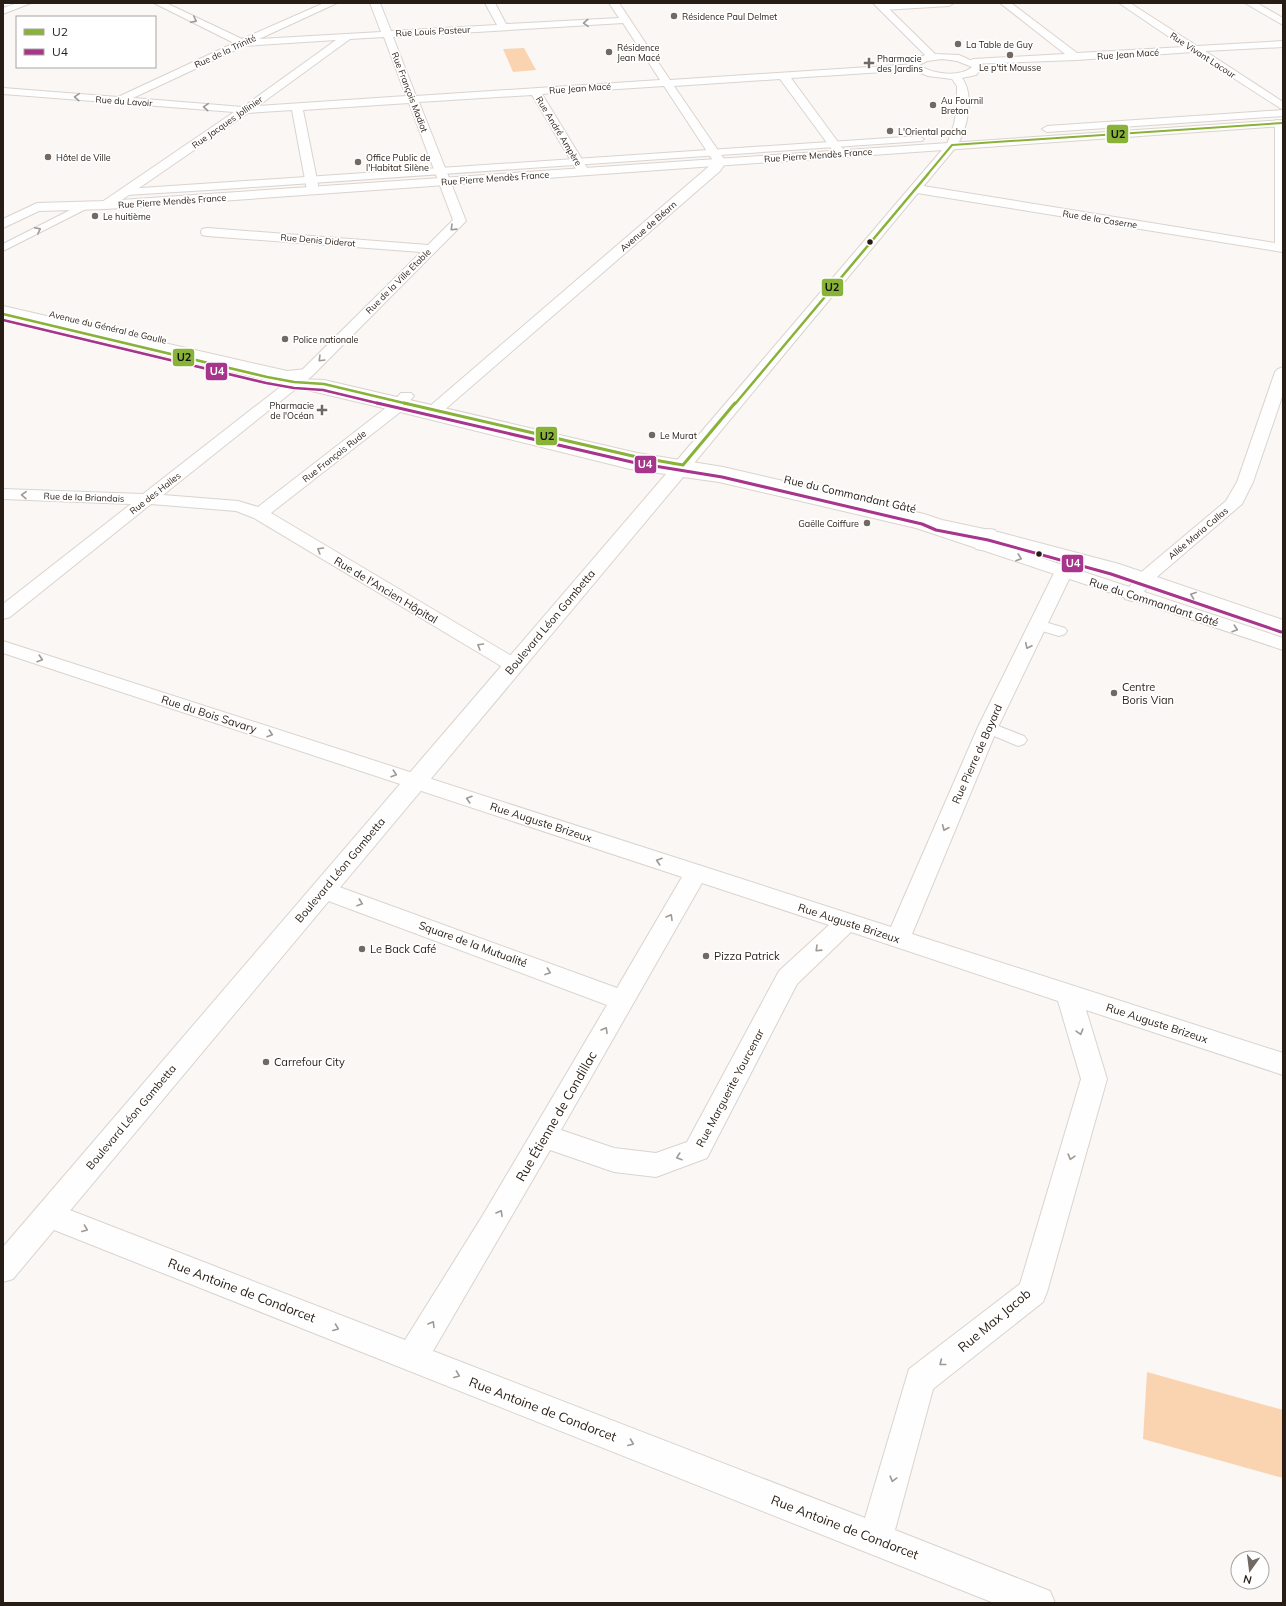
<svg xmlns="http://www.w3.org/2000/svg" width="1286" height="1606" font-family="Mulish,sans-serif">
<rect width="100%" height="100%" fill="#faf7f5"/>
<path fill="#fad4b1" d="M 524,48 L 536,70 L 513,72 L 503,49 Z
M 1147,1372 L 1283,1410 L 1283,1478 L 1143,1439 Z"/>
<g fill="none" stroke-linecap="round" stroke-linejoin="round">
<defs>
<path id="service" d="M 1283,110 L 1283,116 L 1047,132 L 1042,129 L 1047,126 Z
M 919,136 L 924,139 L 922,141 L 225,189 L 126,195 L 121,192 L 126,189 Z
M 84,203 L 89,206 L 88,208 L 3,251 L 3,244 Z
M 3,306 L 287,371 L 307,369 L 313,373 L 307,377 L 287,379 L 3,312 Z
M 299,379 L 324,380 L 637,453 L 723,467 L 924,514 L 942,520 L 989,530 L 994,531 L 996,534 L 994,537 L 989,538 L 938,528 L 919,521 L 723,475 L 637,461 L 324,388 L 295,386 L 293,383 Z
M 1038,620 L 1065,628 L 1067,631 L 1065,634 L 1059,636 L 1032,628 L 1030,625 L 1032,622 Z
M 988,722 L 1024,736 L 1027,740 L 1024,744 L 1018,746 L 982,731 L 979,727 L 982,723 Z"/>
<path id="minor" d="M 17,3 L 31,3 L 3,14 L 3,8 Z
M 154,3 L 166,3 L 242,39 L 324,3 L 337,3 L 259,39 L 381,32 L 370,3 L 380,3 L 391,31 L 497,25 L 485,3 L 495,3 L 506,24 L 619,18 L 609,3 L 619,3 L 670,80 L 915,64 L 920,67 L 915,70 L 791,78 L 846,153 L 840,156 L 836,155 L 780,79 L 674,86 L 726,162 L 720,171 L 435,418 L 423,418 L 421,415 L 423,412 L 714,162 L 664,86 L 542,94 L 589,171 L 583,175 L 577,171 L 532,95 L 419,102 L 466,221 L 312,376 L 163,495 L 238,501 L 258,507 L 387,407 L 401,393 L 411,393 L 414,396 L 399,413 L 271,513 L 520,661 L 523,665 L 520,669 L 513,671 L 506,669 L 254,518 L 236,511 L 151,504 L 10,617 L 3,619 L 3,604 L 131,504 L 3,499 L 3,489 L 143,494 L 302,370 L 421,252 L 207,236 L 202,235 L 201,232 L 202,229 L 207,228 L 428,245 L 453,220 L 409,103 L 303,110 L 319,190 L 317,193 L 313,194 L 307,190 L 292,110 L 248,113 L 110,208 L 102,208 L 100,205 L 102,202 L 234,112 L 3,94 L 3,88 L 118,97 L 234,43 ZM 623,23 L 660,80 L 416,96 L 393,37 ZM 384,37 L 406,96 L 258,106 L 350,39 ZM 336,40 L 243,107 L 133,98 L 244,46 Z
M 904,3 L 954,3 L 949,6 L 883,10 L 878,7 L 883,4 Z
M 1000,3 L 1011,3 L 1077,53 L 1184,47 L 1119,3 L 1130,3 L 1197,46 L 1283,41 L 1283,47 L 1205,51 L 1283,102 L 1283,110 L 1193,52 L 1076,60 L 969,64 L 968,62 L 973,59 L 1065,54 Z
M 1245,3 L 1257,3 L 1283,18 L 1283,25 Z
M 1277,120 L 1283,122 L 1283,252 L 917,193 L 911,189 L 917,185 L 1275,243 L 1275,127 L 1271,123 Z
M 1283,367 L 1283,394 L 1253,482 L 1242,504 L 1151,582 L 1139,599 L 1132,601 L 1125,599 L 1123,595 L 1139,574 L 1226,501 L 1237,482 L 1275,372 L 1278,369 Z
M 989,529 L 995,530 L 998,534 L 988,549 L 982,550 L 976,549 L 973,545 L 983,530 Z
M 1063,568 L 1069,569 L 1072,573 L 998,727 L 912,934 L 1283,1053 L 1283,1075 L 1086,1010 L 1107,1079 L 1047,1292 L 1043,1302 L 933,1389 L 895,1530 L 1050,1591 L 1055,1603 L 994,1603 L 39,1224 L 35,1215 L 39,1206 L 49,1202 L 405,1340 L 483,1215 L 607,1005 L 315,896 L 311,890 L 315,884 L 323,882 L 331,884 L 617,988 L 682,877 L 3,653 L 3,641 L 891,927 L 978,727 L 1054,573 L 1057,569 ZM 702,883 L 829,925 L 779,971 L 687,1142 L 656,1153 L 614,1148 L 561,1130 ZM 851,932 L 1058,1001 L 1081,1079 L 1020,1284 L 909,1369 L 865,1518 L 433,1351 L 550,1150 L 614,1172 L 656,1177 L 707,1158 L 797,984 Z"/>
<path id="tertiary" d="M 3,3 L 12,3 L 10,5 L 3,6 Z
M 873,3 L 883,3 L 935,54 L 959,55 L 981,65 L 982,68 L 976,75 L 962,78 C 975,95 967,131 956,147 L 690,468 L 719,472 L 927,520 L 1283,638 L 1283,650 L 916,528 L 719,482 L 683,477 L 13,1279 L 3,1282 L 3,1247 L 666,474 L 630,469 L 396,411 L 3,318 L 3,310 L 397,401 L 630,459 L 673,465 L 947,144 L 954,124 L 957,109 L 957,86 L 952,79 L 928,76 L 911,69 L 909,64 L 910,62 L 925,55 ZM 942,59 L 957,61 L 972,67 C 959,78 932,74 919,65 L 927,61 Z
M 998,532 L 1119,564 L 1283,620 L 1283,632 L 1107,572 L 992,541 L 989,537 L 992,533 Z"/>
<path id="secondary" d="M 1283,120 L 1283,126 L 106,209 L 39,211 L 3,228 L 3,219 L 37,203 L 106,201 Z"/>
</defs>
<use href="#service" stroke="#dbd3cd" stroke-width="2"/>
<use href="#minor" stroke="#dbd3cd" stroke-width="2"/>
<use href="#tertiary" stroke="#dbd3cd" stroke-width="2"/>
<use href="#secondary" stroke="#dbd3cd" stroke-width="2"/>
<use href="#service" fill="#fefefe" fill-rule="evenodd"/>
<use href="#minor" fill="#fefefe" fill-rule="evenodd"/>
<use href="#tertiary" fill="#fefefe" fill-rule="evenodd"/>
<use href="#secondary" fill="#fefefe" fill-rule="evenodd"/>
<defs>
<path id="bus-1-far2" d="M 952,145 L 1283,123
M 927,175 L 952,145"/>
<path id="bus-1-far1" d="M 3,314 L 267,377 L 294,382 L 324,384 L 408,404
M 735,404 L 928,174"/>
<path id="bus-1" d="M 404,403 L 637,457 L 683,465 L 735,403"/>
<path id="bus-2-far1" d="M 3,320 L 266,383 L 294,388 L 323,390 L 381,404"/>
<path id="bus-2" d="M 377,403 L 636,463 L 722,477 L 922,524 L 936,530 L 988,540 L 1111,574 L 1281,632"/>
</defs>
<use href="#bus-1-far2" stroke="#fff" stroke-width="3.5"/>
<use href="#bus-1-far1" stroke="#fff" stroke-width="4.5"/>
<use href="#bus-1" stroke="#fff" stroke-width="5.5"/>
<use href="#bus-2-far1" stroke="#fff" stroke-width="4.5"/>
<use href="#bus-2" stroke="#fff" stroke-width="5.5"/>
<use href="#bus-1-far2" stroke="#89b239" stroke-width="2"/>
<use href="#bus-1-far1" stroke="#89b239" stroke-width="2.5"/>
<use href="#bus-1" stroke="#89b239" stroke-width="3"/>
<use href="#bus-2-far1" stroke="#a7358b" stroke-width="2.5"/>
<use href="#bus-2" stroke="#a7358b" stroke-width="3"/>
</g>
<defs><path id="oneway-chevron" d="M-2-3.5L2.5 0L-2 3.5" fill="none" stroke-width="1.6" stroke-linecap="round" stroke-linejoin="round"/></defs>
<g stroke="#9e9995">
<use href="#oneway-chevron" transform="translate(194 20) rotate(26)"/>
<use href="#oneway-chevron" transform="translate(586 23) rotate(177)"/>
<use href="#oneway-chevron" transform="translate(77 97) rotate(-176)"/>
<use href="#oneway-chevron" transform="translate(206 107) rotate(-176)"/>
<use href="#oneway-chevron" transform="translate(453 228) rotate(136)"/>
<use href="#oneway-chevron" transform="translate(38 230) rotate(-27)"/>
<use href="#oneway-chevron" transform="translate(321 359) rotate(135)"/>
<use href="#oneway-chevron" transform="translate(24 495) rotate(-178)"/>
<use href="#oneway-chevron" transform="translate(320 550) rotate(-149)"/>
<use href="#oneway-chevron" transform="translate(1019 558) rotate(19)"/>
<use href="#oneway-chevron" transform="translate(1193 595) rotate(-160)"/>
<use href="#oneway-chevron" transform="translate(1235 629) rotate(18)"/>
<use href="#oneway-chevron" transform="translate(480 646) rotate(-149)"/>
<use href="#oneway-chevron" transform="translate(1028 646) rotate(116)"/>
<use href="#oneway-chevron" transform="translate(40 659) rotate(18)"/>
<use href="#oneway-chevron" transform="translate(270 734) rotate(18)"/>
<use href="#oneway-chevron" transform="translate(394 774) rotate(18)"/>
<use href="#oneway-chevron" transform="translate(469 799) rotate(-162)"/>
<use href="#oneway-chevron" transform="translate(945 828) rotate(113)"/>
<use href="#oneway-chevron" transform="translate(659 861) rotate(-162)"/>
<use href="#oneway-chevron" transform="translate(360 903) rotate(19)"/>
<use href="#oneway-chevron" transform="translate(670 917) rotate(-60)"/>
<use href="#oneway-chevron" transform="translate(818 949) rotate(136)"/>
<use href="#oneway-chevron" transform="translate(548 972) rotate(20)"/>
<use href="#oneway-chevron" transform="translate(605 1030) rotate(-60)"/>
<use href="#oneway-chevron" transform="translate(1080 1032) rotate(74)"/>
<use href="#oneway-chevron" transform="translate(679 1157) rotate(161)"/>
<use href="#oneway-chevron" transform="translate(1071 1157) rotate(106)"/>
<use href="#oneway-chevron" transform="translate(500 1213) rotate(-60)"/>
<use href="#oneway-chevron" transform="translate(85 1229) rotate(21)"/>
<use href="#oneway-chevron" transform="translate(432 1324) rotate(-59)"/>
<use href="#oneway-chevron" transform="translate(336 1328) rotate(21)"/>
<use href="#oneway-chevron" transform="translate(942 1363) rotate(142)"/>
<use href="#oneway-chevron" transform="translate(457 1375) rotate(21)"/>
<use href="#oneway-chevron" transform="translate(631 1443) rotate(21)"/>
<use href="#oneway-chevron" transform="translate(893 1479) rotate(105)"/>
</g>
<g fill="#726963" stroke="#fff" stroke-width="1.5">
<circle cx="674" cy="16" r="4"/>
<circle cx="958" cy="44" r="4"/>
<circle cx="609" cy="52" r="4"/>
<circle cx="1010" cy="55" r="4"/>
<path d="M867 57h4v4h4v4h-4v4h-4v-4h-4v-4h4z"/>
<circle cx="933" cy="105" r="4"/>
<circle cx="890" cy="131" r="4"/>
<circle cx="48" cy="157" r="4"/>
<circle cx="358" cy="162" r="4"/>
<circle cx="95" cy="216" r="4"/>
<circle cx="285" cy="339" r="4"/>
<path d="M320 404h4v4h4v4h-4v4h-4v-4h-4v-4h4z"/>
<circle cx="652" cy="435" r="4"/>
<circle cx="867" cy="523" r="4"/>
<circle cx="1114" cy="693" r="4"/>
<circle cx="362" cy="949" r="4"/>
<circle cx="706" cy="956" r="4"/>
<circle cx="266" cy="1062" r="4"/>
</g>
<g fill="#281d14" stroke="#fff" stroke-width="1.5">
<circle cx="870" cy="242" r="3.5"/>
<circle cx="1039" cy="554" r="3.5"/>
</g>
<g text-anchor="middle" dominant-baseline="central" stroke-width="3.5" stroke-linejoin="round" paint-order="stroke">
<g font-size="9" fill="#281d14" stroke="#fff" text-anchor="start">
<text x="682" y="16">Résidence Paul Delmet</text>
<text x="966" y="44">La Table de Guy</text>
<text x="617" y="47">Résidence<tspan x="617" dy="10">Jean Macé</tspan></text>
<text x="877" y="58">Pharmacie<tspan x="877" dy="10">des Jardins</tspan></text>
<text x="1010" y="67" text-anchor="middle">Le p'tit Mousse</text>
<text x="941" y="100">Au Fournil<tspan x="941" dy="10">Breton</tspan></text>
<text x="898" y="131">L'Oriental pacha</text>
<text x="56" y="157">Hôtel de Ville</text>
<text x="366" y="157">Office Public de<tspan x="366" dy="10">l'Habitat Silène</tspan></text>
<text x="103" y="216">Le huitième</text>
<text x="293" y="339">Police nationale</text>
<text x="314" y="405" text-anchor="end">Pharmacie<tspan x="314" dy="10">de l'Océan</tspan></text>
<text x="660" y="435">Le Murat</text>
<text x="859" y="523" text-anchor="end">Gaëlle Coiffure</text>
</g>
<g font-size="9" fill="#281d14" stroke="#fff">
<text transform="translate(433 31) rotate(-3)">Rue Louis Pasteur</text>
<text transform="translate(225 51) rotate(-25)">Rue de la Trinité</text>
<text transform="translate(1128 54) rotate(-4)">Rue Jean Macé</text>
<text transform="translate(1203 55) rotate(33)">Rue Vivant Lacour</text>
<text transform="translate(580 88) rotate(-4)">Rue Jean Macé</text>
<text transform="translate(410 92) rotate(69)">Rue François Madiot</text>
<text transform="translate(124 101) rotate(4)">Rue du Lavoir</text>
<text transform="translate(227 122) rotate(-35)">Rue Jacques Jollinier</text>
<text transform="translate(559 131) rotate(59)">Rue André Ampère</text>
<text transform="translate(818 155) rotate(-4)">Rue Pierre Mendès France</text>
<text transform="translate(495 178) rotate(-4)">Rue Pierre Mendès France</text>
<text transform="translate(172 201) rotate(-4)">Rue Pierre Mendès France</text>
<text transform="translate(1100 219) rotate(9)">Rue de la Caserne</text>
<text transform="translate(648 226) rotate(-41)">Avenue de Béarn</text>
<text transform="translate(318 240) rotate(5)">Rue Denis Diderot</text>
<text transform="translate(398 281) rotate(-45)">Rue de la Ville Etable</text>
<text transform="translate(108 327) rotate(13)">Avenue du Général de Gaulle</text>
<text transform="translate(334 456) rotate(-38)">Rue François Rude</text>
<text transform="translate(155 493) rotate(-38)">Rue des Halles</text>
<text transform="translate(84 497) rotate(2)">Rue de la Briandais</text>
<text transform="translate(1198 533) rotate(-40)">Allée Maria Callas</text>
</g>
<g font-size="11" fill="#281d14" stroke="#fff">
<text transform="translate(850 494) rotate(13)">Rue du Commandant Gâté</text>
<text transform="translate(386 590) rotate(31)">Rue de l'Ancien Hôpital</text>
<text transform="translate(1154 602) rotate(18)">Rue du Commandant Gâté</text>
<text transform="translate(550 622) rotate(-50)">Boulevard Léon Gambetta</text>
<text transform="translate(209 714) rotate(18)">Rue du Bois Savary</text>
<text transform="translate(977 754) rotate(-66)">Rue Pierre de Bayard</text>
<text transform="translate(541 822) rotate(18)">Rue Auguste Brizeux</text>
<text transform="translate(340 870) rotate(-50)">Boulevard Léon Gambetta</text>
<text transform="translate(849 923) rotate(18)">Rue Auguste Brizeux</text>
<text transform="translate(473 944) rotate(20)">Square de la Mutualité</text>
<text transform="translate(1157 1023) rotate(18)">Rue Auguste Brizeux</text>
<text transform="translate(730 1088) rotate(-62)">Rue Marguerite Yourcenar</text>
<text transform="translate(131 1117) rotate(-50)">Boulevard Léon Gambetta</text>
</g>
<g font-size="11" fill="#281d14" stroke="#fff" text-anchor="start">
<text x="1122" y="687">Centre<tspan x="1122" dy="13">Boris Vian</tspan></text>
<text x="370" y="949">Le Back Café</text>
<text x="714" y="956">Pizza Patrick</text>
<text x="274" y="1062">Carrefour City</text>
</g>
<g font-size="13" fill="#281d14" stroke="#fff">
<text transform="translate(556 1116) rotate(-60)">Rue Étienne de Condillac</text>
<text transform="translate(242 1290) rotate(21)">Rue Antoine de Condorcet</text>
<text transform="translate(994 1320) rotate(-40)">Rue Max Jacob</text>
<text transform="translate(543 1409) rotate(21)">Rue Antoine de Condorcet</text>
<text transform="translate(845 1527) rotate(21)">Rue Antoine de Condorcet</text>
</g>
</g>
<g stroke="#fff" stroke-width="1.5">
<rect x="1106" y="124" width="23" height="20" rx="4" fill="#89b239"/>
<rect x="821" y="278" width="23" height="19" rx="4" fill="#89b239"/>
<rect x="172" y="348" width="23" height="19" rx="4" fill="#89b239"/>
<rect x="205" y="362" width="23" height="19" rx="4" fill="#a7358b"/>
<rect x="535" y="426" width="23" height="20" rx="4" fill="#89b239"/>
<rect x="634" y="455" width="23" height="19" rx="4" fill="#a7358b"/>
<rect x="1061" y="554" width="23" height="19" rx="4" fill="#a7358b"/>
</g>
<g font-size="11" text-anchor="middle" font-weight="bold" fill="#fff">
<text x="217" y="375">U4</text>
<text x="645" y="468">U4</text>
<text x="1073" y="567">U4</text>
</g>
<g font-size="11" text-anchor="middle" font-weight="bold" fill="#111">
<text x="1118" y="138">U2</text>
<text x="832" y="291">U2</text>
<text x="184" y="361">U2</text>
<text x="547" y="440">U2</text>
</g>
<rect width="1286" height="1606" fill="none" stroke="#281d14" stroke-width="8"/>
<rect x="16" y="16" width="140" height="52" fill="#ffffff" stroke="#a9a5a1"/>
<rect x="24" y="29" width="20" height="6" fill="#89b239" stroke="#a9a5a1"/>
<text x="52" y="36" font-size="12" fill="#281d14">U2</text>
<rect x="24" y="49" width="20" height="6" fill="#a7358b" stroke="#a9a5a1"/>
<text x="52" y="56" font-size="12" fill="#281d14">U4</text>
<g transform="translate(1250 1570) rotate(194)"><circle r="19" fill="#ffffff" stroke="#a9a5a1"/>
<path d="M0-3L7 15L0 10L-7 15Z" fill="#726963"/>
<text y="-6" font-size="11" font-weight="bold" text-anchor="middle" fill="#281d14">N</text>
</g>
</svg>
